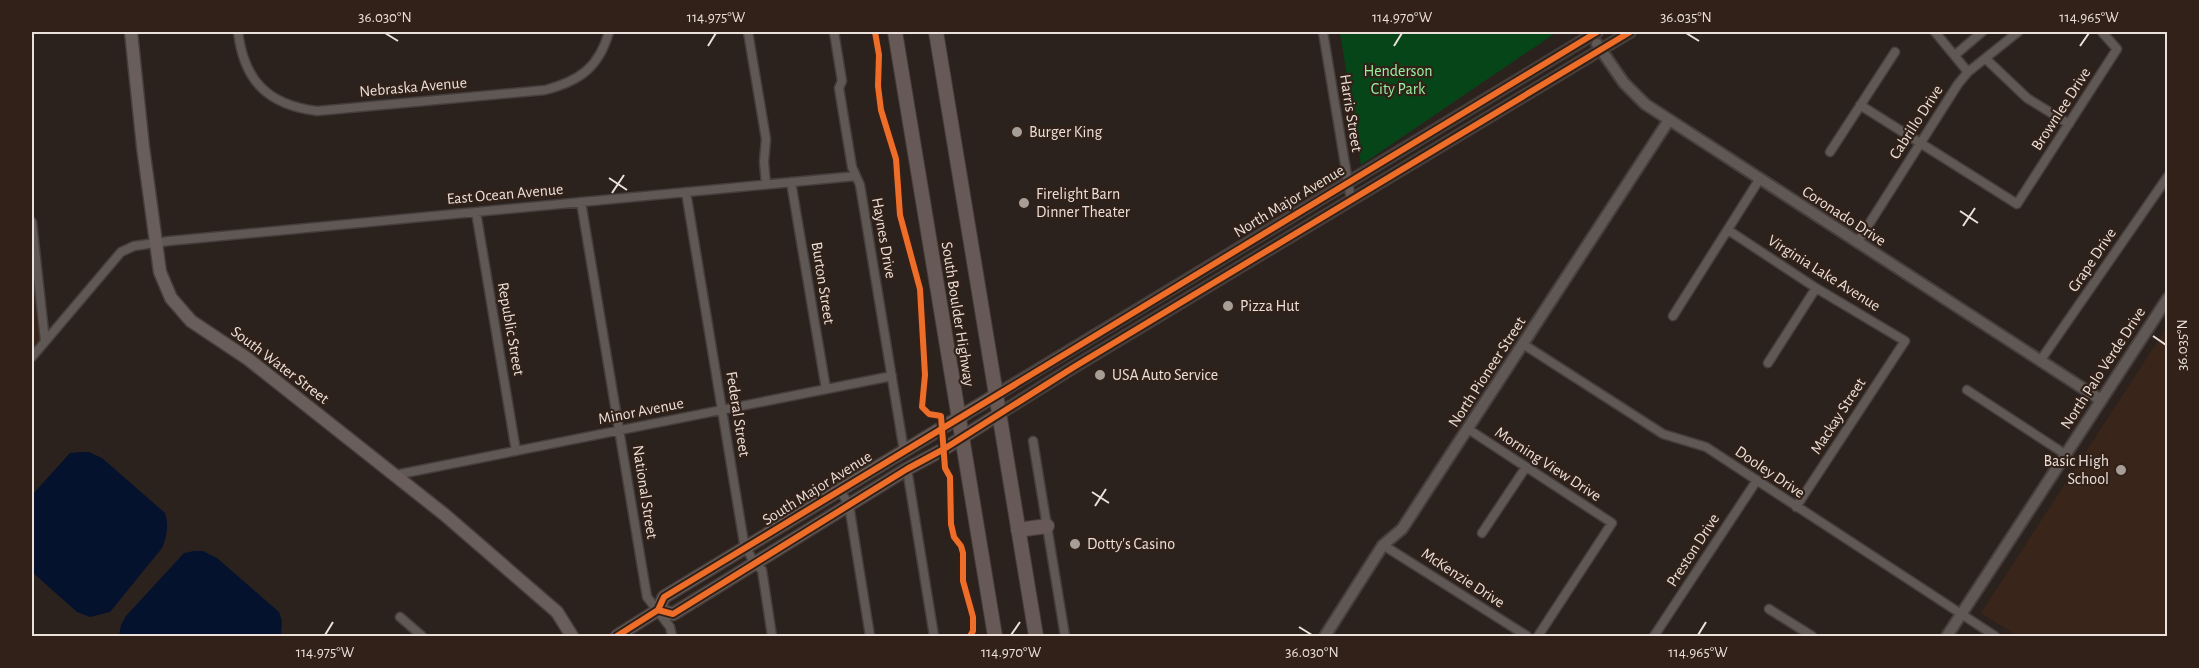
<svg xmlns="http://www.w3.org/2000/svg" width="2199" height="668" font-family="'Alegreya Sans',sans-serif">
<rect width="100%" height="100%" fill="#2b221e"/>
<path fill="#39251a" d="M 32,222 L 45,341 L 32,357 Z
M 2167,327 L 2167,636 L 2018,636 L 1981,613 Z"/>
<path fill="#064517" d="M 1340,32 L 1557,32 L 1361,165 Z"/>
<path fill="#04122d" d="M 80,452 L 89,452 L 102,458 L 165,513 C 169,525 167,536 162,548 L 110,612 L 90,617 L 77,612 L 32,572 L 32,495 L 70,453 Z
M 194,551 L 203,551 L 217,558 L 279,612 L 282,621 L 281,636 L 119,636 L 121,625 L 126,616 L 184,553 Z"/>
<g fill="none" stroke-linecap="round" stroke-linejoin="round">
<defs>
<path id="minor" d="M 238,32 C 244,81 268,105 317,111 L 545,90 C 580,81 599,67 609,32
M 748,32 L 766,139 L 764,162 L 766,184
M 834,32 L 842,81 L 839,88 L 852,167 L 860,185 L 904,451
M 1323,32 L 1351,200
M 1935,32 L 1968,72
M 1955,55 L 1982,32
M 1986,59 L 2027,98 L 2069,124
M 1860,105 L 2017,204 L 2117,49 L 2102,32
M 1830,152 L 1895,52
M 791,182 L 826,389
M 686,192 L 744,543 L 754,563 L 762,570 L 772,636
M 581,202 L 647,597 L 670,627 L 672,636
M 476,212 L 516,451
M 32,222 L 45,341
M 1728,230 L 1816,288 L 1905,341 L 1796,507
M 1857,243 L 1958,84 L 1968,72 L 2018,32
M 1673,316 L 1759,180
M 1523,344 L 1663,434 L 1706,447 L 1995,636
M 32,357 L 121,252 L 134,246 L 169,241 L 856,176
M 2040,361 L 2168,176
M 1768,363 L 1816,288
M 1967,390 L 2065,454
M 1468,429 L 1612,523 L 1538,636
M 1033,441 L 1065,636
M 907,469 L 934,636
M 395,475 L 892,376
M 840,490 L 849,505 L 870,636
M 1482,533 L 1526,467
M 1383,545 L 1527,636
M 1769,609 L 1812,636
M 400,617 L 422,636
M 1654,636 L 1757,480"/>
<path id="tertiary" d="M 1597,44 L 1624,83 L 1645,104 L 2101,400
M 996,395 L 1597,32
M 999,414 L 1074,367 L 1630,32
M 1325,636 L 1383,545 L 1402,529 L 1669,120
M 1947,636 L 2168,298"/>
<path id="secondary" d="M 131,32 L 143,147 L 160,272 L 171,298 L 191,321 L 248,359 L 445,515 L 557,612 L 572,636
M 658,610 L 673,614 L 907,469 L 944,449 L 999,414
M 617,636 L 658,610 L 664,597 L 996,395"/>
<path id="primary" d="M 895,32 L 995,636
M 936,32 L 1036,636
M 1018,530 L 1047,526"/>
</defs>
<use href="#minor" stroke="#463e3c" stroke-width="11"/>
<use href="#tertiary" stroke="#463e3c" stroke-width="14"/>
<use href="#secondary" stroke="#463e3c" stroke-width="15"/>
<use href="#primary" stroke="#463e3c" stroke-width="16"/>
<use href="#minor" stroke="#605855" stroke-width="8"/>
<use href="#tertiary" stroke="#605855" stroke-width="10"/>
<use href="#secondary" stroke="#6a5e5a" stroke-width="12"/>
<use href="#primary" stroke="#675956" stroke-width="14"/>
<defs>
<path id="cycleway" d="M 875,32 L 879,55 L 878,86 L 881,110 L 896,159 L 900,215 L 920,289 L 925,375 L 922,407 L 929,414 L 941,416 L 945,468 L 950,477 L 951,524 L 954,537 L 961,546 L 963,553 L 963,581 L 973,617 L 973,631 L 970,636
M 658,610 L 673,614 L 907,469 L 944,449 L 1074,367 L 1630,32
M 617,636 L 658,610 L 664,597 L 1597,32"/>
</defs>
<use href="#cycleway" stroke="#312118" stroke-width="10"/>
<use href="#cycleway" stroke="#ee6e29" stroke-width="6"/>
</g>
<path fill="none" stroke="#ebe0da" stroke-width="2" d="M 385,33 L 398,41M 1686,33 L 1699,41M 708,46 L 716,33M 1394,46 L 1402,33M 2080,46 L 2089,33M 609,178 L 627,190M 612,193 L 624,175M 1960,211 L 1978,223M 1963,226 L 1975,208M 2153,336 L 2166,345M 1092,492 L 1109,503M 1095,506 L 1106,489M 1299,627 L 1312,635M 325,635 L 333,622M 1011,635 L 1020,622M 1698,635 L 1706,622"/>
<g fill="#a89e98" stroke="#312118" stroke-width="2">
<circle cx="1017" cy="132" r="6"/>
<circle cx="1024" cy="203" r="6"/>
<circle cx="1228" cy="306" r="6"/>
<circle cx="1100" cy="375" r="6"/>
<circle cx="2121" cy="470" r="6"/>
<circle cx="1075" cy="544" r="6"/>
</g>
<g text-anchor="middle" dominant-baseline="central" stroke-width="4.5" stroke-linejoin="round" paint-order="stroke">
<g font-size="16" fill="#96f1a0" stroke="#312118">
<text x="1398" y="71">Henderson<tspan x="1398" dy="18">City Park</tspan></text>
</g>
<g font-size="16" fill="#ebe0da" stroke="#312118">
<text transform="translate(413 87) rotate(-5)">Nebraska Avenue</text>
<text transform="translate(2061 109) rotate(-57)">Brownlee Drive</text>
<text transform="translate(1351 113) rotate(81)">Harris Street</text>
<text transform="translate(1916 122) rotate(-57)">Cabrillo Drive</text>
<text transform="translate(505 194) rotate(-5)">East Ocean Avenue</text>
<text transform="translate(1289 201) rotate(-31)">North Major Avenue</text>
<text transform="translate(1844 216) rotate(33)">Coronado Drive</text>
<text transform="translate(884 238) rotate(80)">Haynes Drive</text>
<text transform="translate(2092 260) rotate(-56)">Grape Drive</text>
<text transform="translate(1824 273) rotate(32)">Virginia Lake Avenue</text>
<text transform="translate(823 283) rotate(81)">Burton Street</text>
<text transform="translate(958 314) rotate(81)">South Boulder Highway</text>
<text transform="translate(511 329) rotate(80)">Republic Street</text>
<text transform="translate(280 365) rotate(37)">South Water Street</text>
<text transform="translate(2103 368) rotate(-57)">North Palo Verde Drive</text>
<text transform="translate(1487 372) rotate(-57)">North Pioneer Street</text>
<text transform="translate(641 411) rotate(-11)">Minor Avenue</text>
<text transform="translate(738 414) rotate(81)">Federal Street</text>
<text transform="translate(1838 416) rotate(-57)">Mackay Street</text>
<text transform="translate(1548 464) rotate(33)">Morning View Drive</text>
<text transform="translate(1770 472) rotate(34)">Dooley Drive</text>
<text transform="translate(817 488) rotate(-32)">South Major Avenue</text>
<text transform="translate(645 492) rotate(81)">National Street</text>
<text transform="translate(1693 550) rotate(-57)">Preston Drive</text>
<text transform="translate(1463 578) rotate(33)">McKenzie Drive</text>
</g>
<g font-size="16" fill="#ebe0da" stroke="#312118" text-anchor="start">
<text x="1029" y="132">Burger King</text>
<text x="1036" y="194">Firelight Barn<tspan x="1036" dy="18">Dinner Theater</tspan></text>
<text x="1240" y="306">Pizza Hut</text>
<text x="1112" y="375">USA Auto Service</text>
<text x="2109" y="461" text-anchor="end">Basic High<tspan x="2109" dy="18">School</tspan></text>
<text x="1087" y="544">Dotty's Casino</text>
</g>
</g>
<rect width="2199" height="668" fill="none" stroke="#312118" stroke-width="66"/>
<rect x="33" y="33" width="2133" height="602" fill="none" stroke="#ebe0da" stroke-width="2"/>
<g font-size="15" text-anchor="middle" fill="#ebe0da">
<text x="385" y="22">36.030°N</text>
<text x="716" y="22">114.975°W</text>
<text x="1402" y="22">114.970°W</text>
<text x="1686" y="22">36.035°N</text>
<text x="2089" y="22">114.965°W</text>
<text transform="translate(2182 345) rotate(-90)" y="5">36.035°N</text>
<text x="325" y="657">114.975°W</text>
<text x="1011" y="657">114.970°W</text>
<text x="1312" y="657">36.030°N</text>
<text x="1698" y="657">114.965°W</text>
</g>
</svg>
